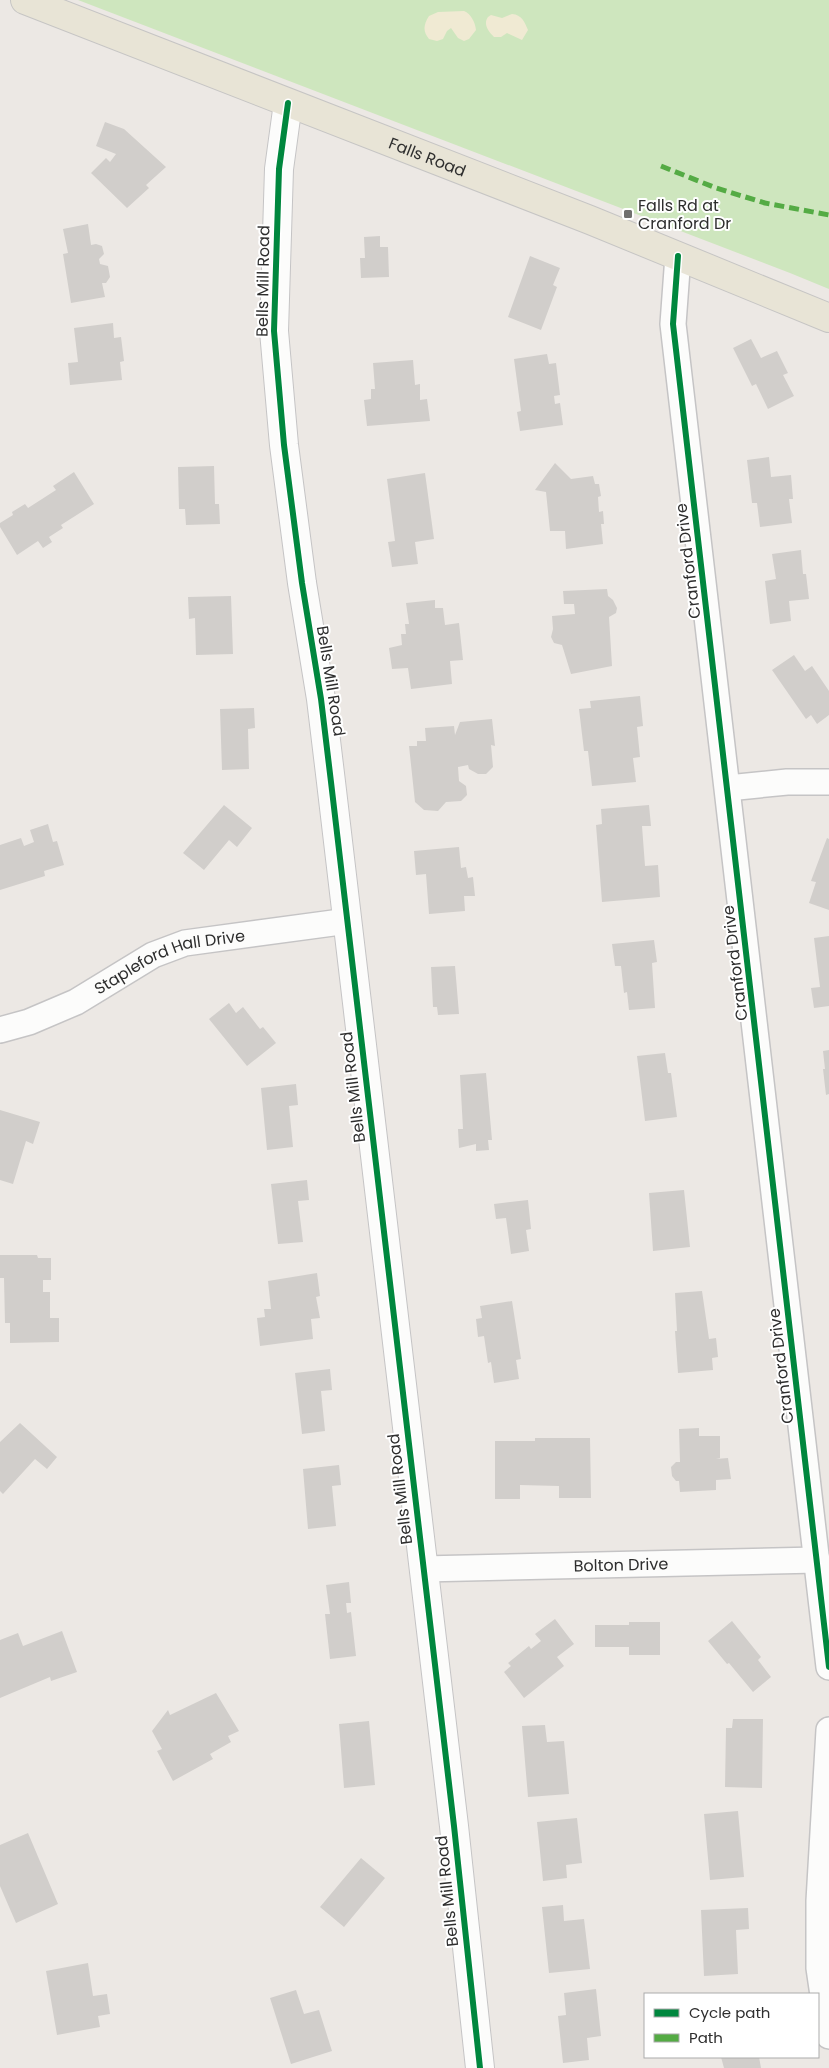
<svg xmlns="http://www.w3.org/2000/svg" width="829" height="2068" font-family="Poppins,sans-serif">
<rect width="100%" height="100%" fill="#ece8e4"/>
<path fill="#cee6be" d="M 78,0 L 829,0 L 829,289 L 790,273 Z"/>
<path fill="#f0ead3" d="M 464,11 C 471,14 475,22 476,30 L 469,39 L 464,41 L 458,38 L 451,28 L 447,31 L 443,39 L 437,41 L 429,39 C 423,32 423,25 429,16 L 438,12 Z
M 512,14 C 522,15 524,21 528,30 L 522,40 L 507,33 L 501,37 L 494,37 C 488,31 483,24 488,17 L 491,15 L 502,18 Z"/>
<path fill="#d1cecb" d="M 105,122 L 124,129 L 166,167 L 146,185 L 149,188 L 127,208 L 91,173 L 106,158 L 110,162 L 116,154 L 96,146 Z
M 88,224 L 91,245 L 96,244 L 102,246 L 104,254 L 99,259 L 100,264 L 108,266 L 110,277 L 106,283 L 102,283 L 105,297 L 71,303 L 63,254 L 68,253 L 63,229 Z
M 380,236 L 380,247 L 388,247 L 389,277 L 361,278 L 360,258 L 365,258 L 364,237 Z
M 530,256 L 560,268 L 553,285 L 557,287 L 541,330 L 508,317 Z
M 113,323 L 114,338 L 121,337 L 124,361 L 120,362 L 122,380 L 70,385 L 68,363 L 78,362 L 74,328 Z
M 751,339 L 761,358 L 777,351 L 788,373 L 783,375 L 794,396 L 768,409 L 756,384 L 752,386 L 733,348 Z
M 547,354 L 549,364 L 556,363 L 560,395 L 554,396 L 555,404 L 560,403 L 563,425 L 520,431 L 517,412 L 521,411 L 514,359 Z
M 413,360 L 415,385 L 420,384 L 420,400 L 427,399 L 430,421 L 367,426 L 364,400 L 371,399 L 371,389 L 375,389 L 373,363 Z
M 769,457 L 771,477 L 791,475 L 793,499 L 789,499 L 792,523 L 760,527 L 757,503 L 752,503 L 747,460 Z
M 555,463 L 571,479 L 593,476 L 595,484 L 599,484 L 601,496 L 598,497 L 599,512 L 603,511 L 604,524 L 601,524 L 603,544 L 566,549 L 565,531 L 550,531 L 546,492 L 535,490 Z
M 214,466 L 215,504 L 219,504 L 220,524 L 186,525 L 185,509 L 179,509 L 178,467 Z
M 74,472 L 94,504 L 61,525 L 63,528 L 49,537 L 52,542 L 43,548 L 38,541 L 17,555 L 0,527 L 0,523 L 13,515 L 12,512 L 25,504 L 28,508 L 56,490 L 53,486 Z
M 425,473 L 434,539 L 415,542 L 418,564 L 392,567 L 388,542 L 395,541 L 387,479 Z
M 801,550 L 803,574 L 806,574 L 809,599 L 789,601 L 791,621 L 770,624 L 765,581 L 776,579 L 772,554 Z
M 607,589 L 608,596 L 613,600 L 617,608 L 616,613 L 609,617 L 612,666 L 571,674 L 562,645 L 554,643 L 551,637 L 553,629 L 552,616 L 575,614 L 574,604 L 564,604 L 563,591 Z
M 231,596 L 233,654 L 196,655 L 195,618 L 189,619 L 188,597 Z
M 435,600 L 435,608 L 443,608 L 445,625 L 459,623 L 463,660 L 450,661 L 452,684 L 411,689 L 408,668 L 392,669 L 389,648 L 402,645 L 401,634 L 406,634 L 405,624 L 409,624 L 406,603 Z
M 794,655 L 805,671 L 812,666 L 829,691 L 829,715 L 817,724 L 811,715 L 806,719 L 772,670 Z
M 640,696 L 643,726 L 637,727 L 640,757 L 633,758 L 636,782 L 592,786 L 588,751 L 584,751 L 579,709 L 591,708 L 590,701 Z
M 254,708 L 255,728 L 248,729 L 249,769 L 222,770 L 220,709 Z
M 492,719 L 495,746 L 491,745 L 493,767 L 486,774 L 478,774 L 469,769 L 468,765 L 458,767 L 459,781 L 466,786 L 467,795 L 461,801 L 446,802 L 438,811 L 424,810 L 415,802 L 409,746 L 417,746 L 417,741 L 426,741 L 425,728 L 454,726 L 455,735 L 460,722 Z
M 224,805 L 252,828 L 237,847 L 229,840 L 204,870 L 183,853 Z
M 649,805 L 651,826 L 642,826 L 645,866 L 658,865 L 660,897 L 602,902 L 596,825 L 602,824 L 601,809 Z
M 48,824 L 53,842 L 57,841 L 64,865 L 44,871 L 45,876 L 0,890 L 0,845 L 21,838 L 24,846 L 34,842 L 30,830 Z
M 827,838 L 829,839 L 829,910 L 809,903 L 816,882 L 811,881 Z
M 459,847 L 461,868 L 466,867 L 468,878 L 473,877 L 475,896 L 464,896 L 465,911 L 429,914 L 426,874 L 416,875 L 414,851 Z
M 829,936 L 829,1006 L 814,1008 L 811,988 L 820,987 L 814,938 Z
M 654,940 L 657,962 L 652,963 L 655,1008 L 629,1010 L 627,992 L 624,993 L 621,966 L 615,966 L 612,944 Z
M 455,966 L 459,1014 L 438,1015 L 437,1007 L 433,1007 L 431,967 Z
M 229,1003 L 236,1013 L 243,1007 L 260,1029 L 263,1027 L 276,1043 L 247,1066 L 209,1019 Z
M 829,1050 L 829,1094 L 826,1095 L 823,1069 L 825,1069 L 823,1051 Z
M 665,1053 L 668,1073 L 671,1073 L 677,1117 L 645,1121 L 637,1056 Z
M 486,1073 L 492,1140 L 488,1140 L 489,1150 L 476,1151 L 476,1144 L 459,1148 L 458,1129 L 463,1129 L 460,1075 Z
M 296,1084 L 298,1105 L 289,1106 L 293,1147 L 267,1150 L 261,1088 Z
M 0,1110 L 40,1122 L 33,1144 L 26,1141 L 13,1184 L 0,1180 Z
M 307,1180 L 309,1200 L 298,1201 L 303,1242 L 278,1244 L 271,1184 Z
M 684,1190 L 690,1247 L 653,1251 L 649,1193 Z
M 528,1200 L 531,1229 L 526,1230 L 529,1251 L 511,1254 L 506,1218 L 496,1219 L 494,1204 Z
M 0,1255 L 37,1255 L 38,1258 L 51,1258 L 51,1280 L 43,1280 L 43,1292 L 50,1292 L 50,1318 L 59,1318 L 59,1342 L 10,1343 L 10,1323 L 5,1323 L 4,1278 L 0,1278 Z
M 317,1273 L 320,1296 L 316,1297 L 320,1318 L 311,1319 L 313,1339 L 260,1346 L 257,1318 L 265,1317 L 264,1309 L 271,1309 L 268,1281 Z
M 702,1291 L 709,1339 L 716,1338 L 718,1357 L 712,1358 L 713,1370 L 678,1373 L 675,1331 L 677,1331 L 675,1293 Z
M 512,1301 L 521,1359 L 516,1360 L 519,1379 L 494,1383 L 491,1362 L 488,1363 L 484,1336 L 478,1337 L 476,1319 L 482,1318 L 480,1306 Z
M 330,1369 L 332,1390 L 321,1391 L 325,1431 L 302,1434 L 295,1373 Z
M 20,1423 L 57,1457 L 47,1469 L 35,1459 L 3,1494 L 0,1491 L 0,1442 Z
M 699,1428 L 699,1436 L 720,1436 L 720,1458 L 716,1459 L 728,1458 L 731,1479 L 716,1480 L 716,1490 L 680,1492 L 679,1481 L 676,1481 L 672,1476 L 671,1467 L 676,1462 L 680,1462 L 679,1429 Z
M 535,1438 L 590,1438 L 591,1498 L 559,1498 L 559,1486 L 520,1485 L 520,1499 L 495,1499 L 495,1441 L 535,1441 Z
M 339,1465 L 341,1485 L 332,1486 L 336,1526 L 308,1529 L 303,1469 Z
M 349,1582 L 351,1603 L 346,1603 L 347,1613 L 351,1612 L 356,1656 L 330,1659 L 325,1614 L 330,1614 L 326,1585 Z
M 555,1619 L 574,1644 L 557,1657 L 564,1666 L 524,1698 L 504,1672 L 511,1666 L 508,1663 L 529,1646 L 531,1649 L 541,1641 L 535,1634 Z
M 732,1621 L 761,1657 L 758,1660 L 771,1677 L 753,1692 L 729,1663 L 727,1664 L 708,1641 Z
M 629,1622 L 660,1622 L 660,1655 L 629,1655 L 629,1647 L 595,1647 L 595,1625 L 629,1625 Z
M 62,1631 L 77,1672 L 51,1681 L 50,1677 L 0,1698 L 0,1640 L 18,1633 L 23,1646 Z
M 216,1693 L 239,1731 L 228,1736 L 231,1742 L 210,1754 L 213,1759 L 173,1781 L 157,1751 L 162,1749 L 152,1731 L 168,1710 L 170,1715 Z
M 733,1719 L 763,1719 L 762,1788 L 725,1787 L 726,1728 L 732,1728 Z
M 369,1721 L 375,1785 L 344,1788 L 339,1724 Z
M 545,1725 L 547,1742 L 564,1741 L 569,1794 L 528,1797 L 522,1726 Z
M 738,1811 L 744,1877 L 710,1880 L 704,1814 Z
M 577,1818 L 582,1863 L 566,1865 L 567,1878 L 543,1881 L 537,1822 Z
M 28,1833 L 58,1904 L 16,1923 L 0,1886 L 0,1845 Z
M 361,1858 L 385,1878 L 344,1927 L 320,1907 Z
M 563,1905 L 564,1921 L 584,1919 L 590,1969 L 549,1973 L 542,1907 Z
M 748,1908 L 749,1929 L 736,1930 L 738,1974 L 704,1976 L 701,1910 Z
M 88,1963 L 93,1996 L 107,1994 L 110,2014 L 98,2016 L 100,2027 L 57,2035 L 46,1971 Z
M 596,1989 L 601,2036 L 587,2038 L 589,2060 L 563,2063 L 558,2016 L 566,2015 L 564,1993 Z
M 296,1990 L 304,2014 L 319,2010 L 332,2051 L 291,2064 L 270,1998 Z
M 721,2057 L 759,2057 L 761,2068 L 724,2068 Z"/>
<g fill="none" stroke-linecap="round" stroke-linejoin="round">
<defs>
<g id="street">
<path d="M 678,256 L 673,324 L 829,1667"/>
<path d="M 728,788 L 787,782 L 829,782"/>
<path id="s1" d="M 0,1030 L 29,1022 L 76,1002 L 153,955 L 185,943 L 348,921"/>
<path id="s2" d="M 423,1569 L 817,1560"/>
<path d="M 829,1730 L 819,1901 L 819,1968 L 829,2036"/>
</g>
<path id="secondary" d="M 288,103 L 279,169 L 274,331 L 284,445 L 302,583 L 321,699 L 331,782 L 454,1826 L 480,2068"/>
<g id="primary">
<path id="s3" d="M 25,0 L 590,220 L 829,318"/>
</g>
</defs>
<use href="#street" stroke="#c5c4c5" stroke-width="28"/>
<use href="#secondary" stroke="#c5c4c5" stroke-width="30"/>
<use href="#primary" stroke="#c6c5c4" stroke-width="30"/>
<use href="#street" stroke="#fcfcfb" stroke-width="25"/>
<use href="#secondary" stroke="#fcfcfb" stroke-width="28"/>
<use href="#primary" stroke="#e8e4d6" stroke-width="28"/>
<path stroke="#54ab44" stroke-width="5" stroke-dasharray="10 5" stroke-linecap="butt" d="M 661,166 L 716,188 L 765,203 L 829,215"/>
<defs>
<path id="cycleway" d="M 288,103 L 279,169 L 274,331 L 284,445 L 302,583 L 321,699 L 331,782 L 454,1826 L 480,2068
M 678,256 L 673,324 L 829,1667"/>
</defs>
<use href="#cycleway" stroke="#fff" stroke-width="9"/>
<use href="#cycleway" stroke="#00873e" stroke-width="6"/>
</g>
<rect fill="#706f6e" stroke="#fff" stroke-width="2" x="623" y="209" width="10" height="10" rx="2.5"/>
<g text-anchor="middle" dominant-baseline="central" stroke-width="4" stroke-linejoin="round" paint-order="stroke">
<g font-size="16" fill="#2e2e2e" stroke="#fff">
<text stroke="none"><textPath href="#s3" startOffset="432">Falls Road</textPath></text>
<text transform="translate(263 281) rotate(-89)">Bells Mill Road</text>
<text transform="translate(688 561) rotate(-97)">Cranford Drive</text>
<text transform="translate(331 681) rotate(81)">Bells Mill Road</text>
<text transform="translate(735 963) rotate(-97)">Cranford Drive</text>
<text stroke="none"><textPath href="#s1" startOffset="185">Stapleford Hall Drive</textPath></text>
<text transform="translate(353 1087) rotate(-97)">Bells Mill Road</text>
<text transform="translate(781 1366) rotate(-97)">Cranford Drive</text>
<text transform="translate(400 1489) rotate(-97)">Bells Mill Road</text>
<text stroke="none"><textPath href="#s2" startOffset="198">Bolton Drive</textPath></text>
<text transform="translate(447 1891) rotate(-96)">Bells Mill Road</text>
</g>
<g font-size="16" fill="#2e2e2e" stroke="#fff" text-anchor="start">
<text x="638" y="205">Falls Rd at<tspan x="638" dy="18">Cranford Dr</tspan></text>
</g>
</g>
<rect x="644" y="1993" width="175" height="65" fill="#ffffff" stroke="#ababab"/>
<rect x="654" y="2009" width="25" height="8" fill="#00873e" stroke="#ababab"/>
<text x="689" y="2018" font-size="15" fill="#2e2e2e">Cycle path</text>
<rect x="654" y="2034" width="25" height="8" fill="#54ab44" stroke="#ababab"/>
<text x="689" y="2043" font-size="15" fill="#2e2e2e">Path</text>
</svg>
